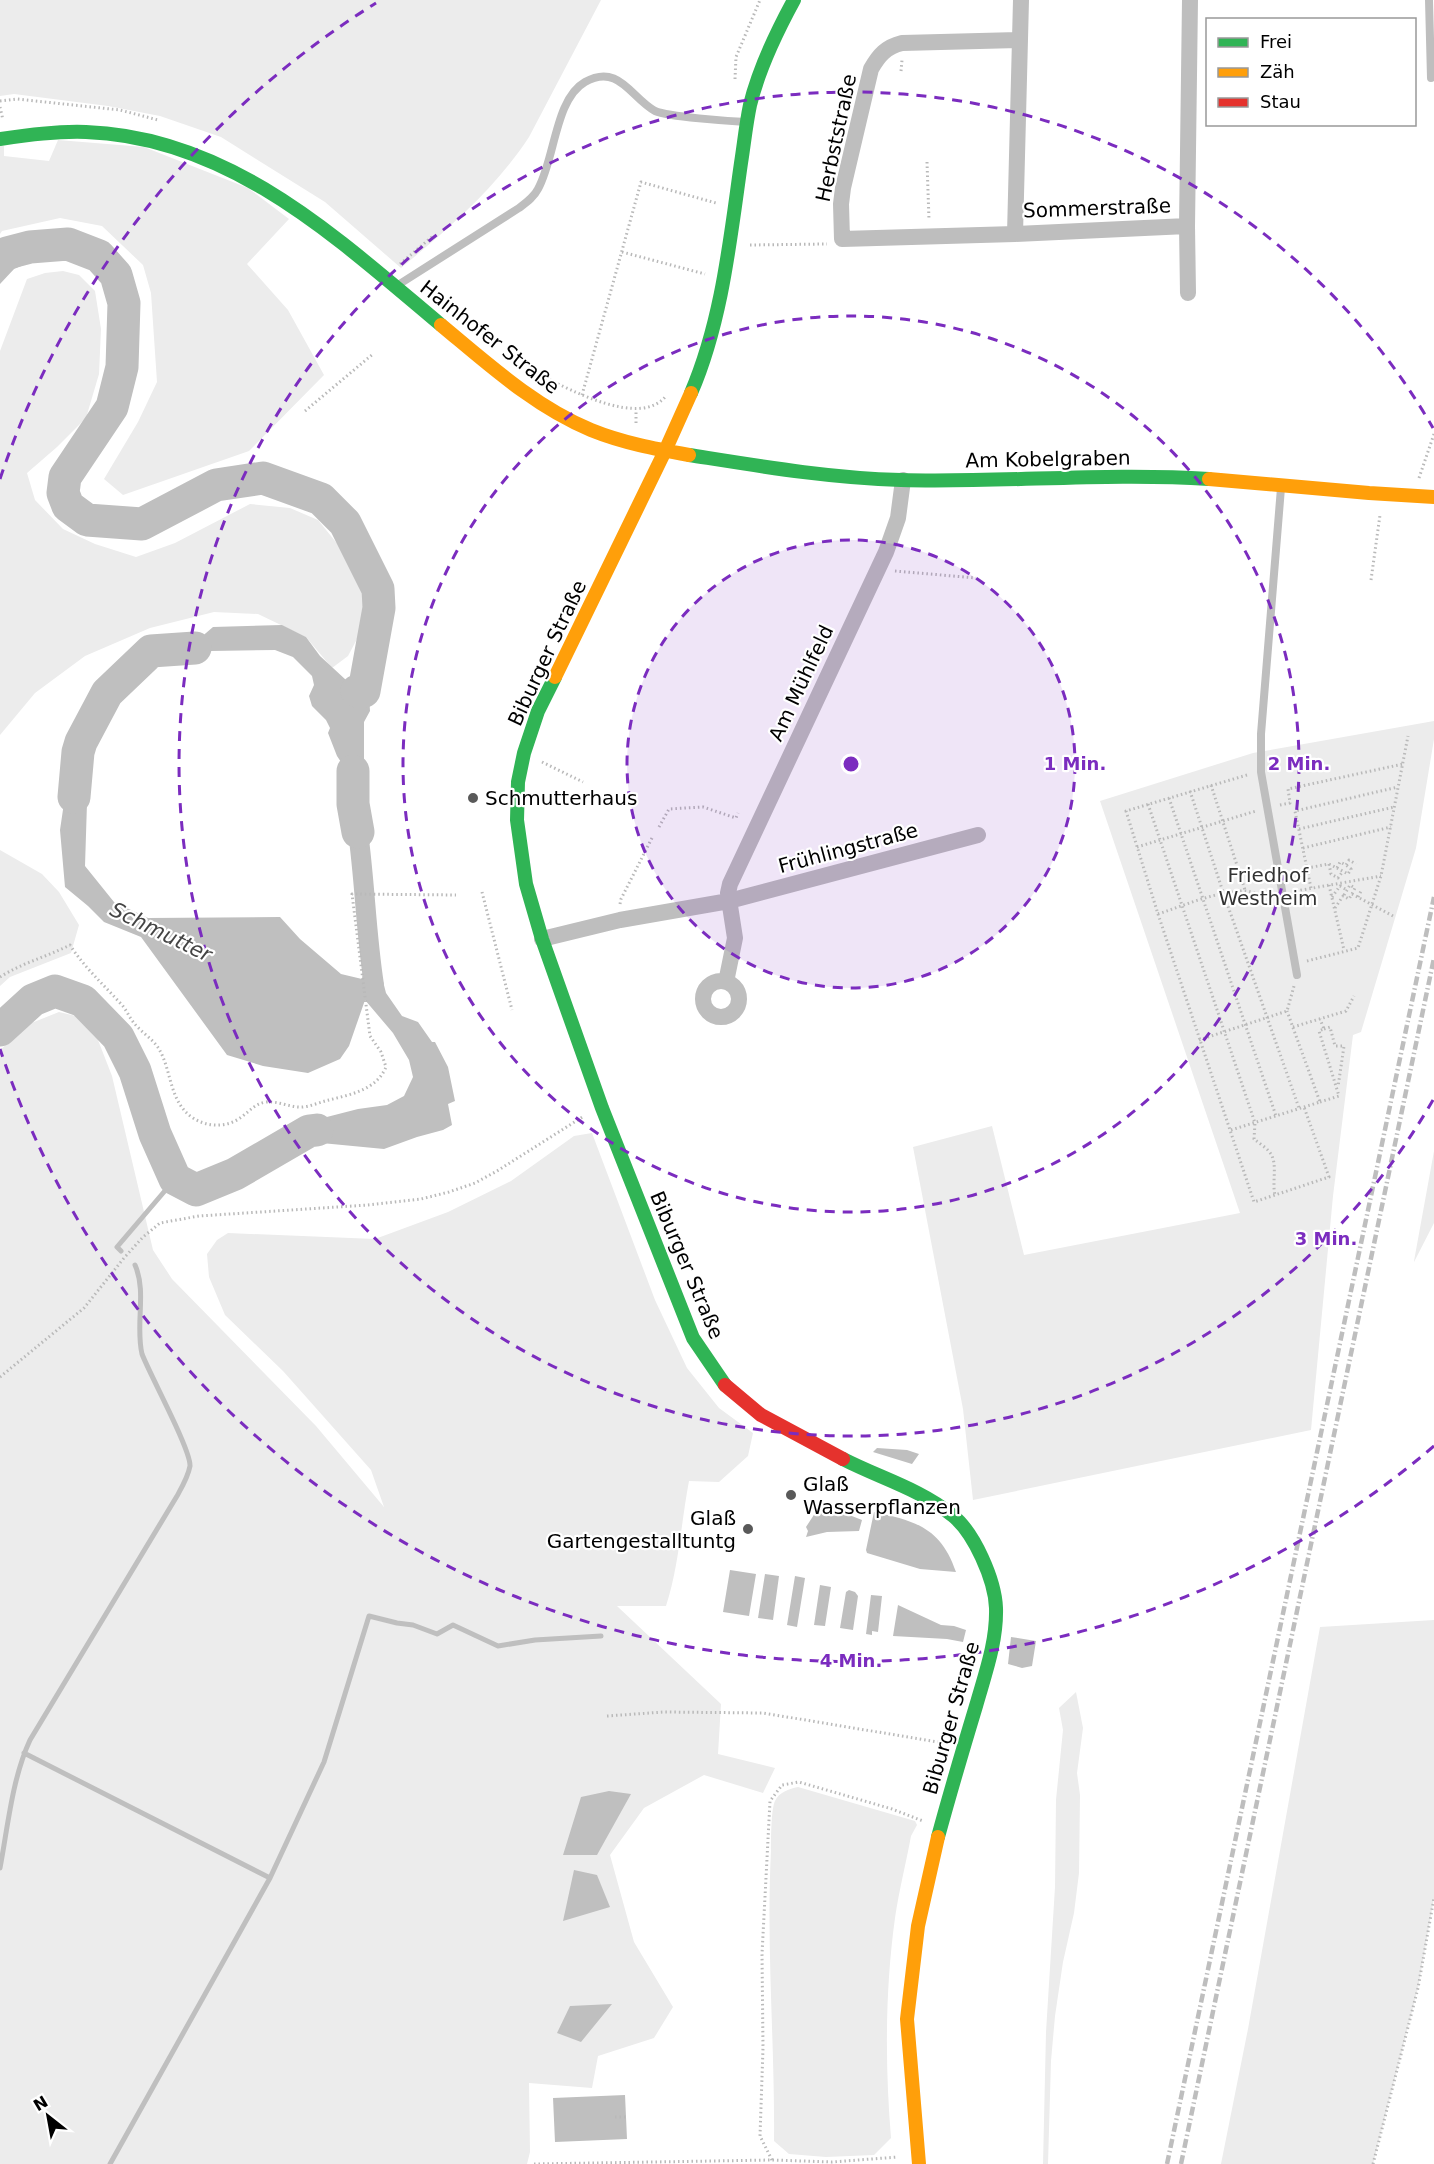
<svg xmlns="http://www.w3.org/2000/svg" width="1434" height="2164" font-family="'DejaVu Sans',sans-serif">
<rect width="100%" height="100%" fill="#fff"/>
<path fill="#ececec" d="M 0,0 L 601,0 L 529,137 C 495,189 448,229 401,268 L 325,202 L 221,137 L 160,116 L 108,106 L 14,94 L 0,96 Z
M 58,140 L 144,147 L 248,188 L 289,219 L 247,264 L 288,310 L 324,375 L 249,451 L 123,495 L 104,479 L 138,422 L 157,382 L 151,293 L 143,265 L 102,226 L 60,218 L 2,231 L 0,234 L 0,146 L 4,146 L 4,156 L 49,161 Z
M 63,271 L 79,275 L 95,291 L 101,329 L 99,374 L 86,418 L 57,447 L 27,473 L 35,500 L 63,529 L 95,544 L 136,557 L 175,543 L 250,504 L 290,508 L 318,520 L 348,557 L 368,590 L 365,624 L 348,656 L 332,668 L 306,637 L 258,614 L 214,612 L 150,628 L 85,656 L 35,693 L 0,735 L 0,351 L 27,279 L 45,273 Z
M 1434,721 L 1434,739 L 1416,848 L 1361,1032 L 1353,1035 L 1333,1196 L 1311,1430 L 973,1500 L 963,1409 L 913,1147 L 992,1126 L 1024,1255 L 1240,1213 L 1100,801 L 1253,753 Z
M 0,850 L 42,874 L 59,892 L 79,925 L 71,953 L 10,977 L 0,986 Z
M 59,1012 L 76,1016 L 98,1040 L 112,1076 L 153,1250 L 172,1279 L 316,1426 L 384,1507 L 371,1470 L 283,1371 L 225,1315 L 209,1277 L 207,1254 L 217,1240 L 228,1233 L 375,1239 L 448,1212 L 511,1181 L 574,1136 L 592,1133 L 655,1300 L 687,1368 L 719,1408 L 753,1433 L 748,1456 L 719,1482 L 689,1481 C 681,1523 679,1566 666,1606 L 617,1606 L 721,1704 L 718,1754 L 775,1768 L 763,1793 L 704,1775 L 644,1808 L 610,1855 L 634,1942 L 673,2007 L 654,2038 L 598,2056 L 592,2088 L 529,2083 L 530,2152 L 527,2164 L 0,2164 L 0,1050 L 29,1024 Z
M 1434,1151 L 1434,1223 L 1414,1262 L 1414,1261 Z
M 1434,1620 L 1434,1898 L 1418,1988 L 1373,2164 L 1221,2164 L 1248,2029 L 1320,1627 Z
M 1076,1692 L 1083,1728 L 1077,1773 L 1080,1795 L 1079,1873 L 1074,1913 L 1063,1962 L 1055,2016 L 1051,2061 L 1048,2164 L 1043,2164 L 1046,2032 L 1055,1887 L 1056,1800 L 1063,1730 L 1059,1708 Z
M 798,1787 L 915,1821 L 917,1825 L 911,1836 C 906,1863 899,1891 895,1918 C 885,1990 885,2065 891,2138 L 874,2155 L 826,2157 L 789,2154 L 774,2141 C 775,2044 766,1947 771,1851 C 771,1840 771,1809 775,1801 C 779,1792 789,1789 798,1787 Z"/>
<path fill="#bfbfbf" d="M 10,237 L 31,262 L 14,269 L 0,284 L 0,242 Z
M 282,625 L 306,637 L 320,656 L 346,680 L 358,674 L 356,665 L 371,653 L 376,655 L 378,666 L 369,694 L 370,711 L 364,722 L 364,785 L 355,815 L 344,789 L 347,771 L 337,756 L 328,733 L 330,728 L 326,720 L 312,706 L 309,696 L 314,685 L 312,676 L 293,657 L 275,650 L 210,651 L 191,662 L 163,663 L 151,651 L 199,639 L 213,627 Z
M 78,752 L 87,803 L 85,866 L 114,902 L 148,918 L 280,917 L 300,939 L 341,974 L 362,979 L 365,960 L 377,958 L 386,993 L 402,1016 L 418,1022 L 432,1042 L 435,1042 L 448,1067 L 455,1101 L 448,1104 L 452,1125 L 443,1130 L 417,1137 L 384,1149 L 311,1142 L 277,1150 L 319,1119 L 358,1109 L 387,1105 L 404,1096 L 413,1077 L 409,1060 L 393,1033 L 365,1000 L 349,1046 L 340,1059 L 308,1073 L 263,1066 L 227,1055 L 141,937 L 104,922 L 88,906 L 65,887 L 60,830 L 70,762 Z
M 877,1448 L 907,1450 L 919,1454 L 912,1464 L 873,1452 Z
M 821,1504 L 862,1520 L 859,1531 L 827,1532 L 806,1537 L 808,1531 L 806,1527 Z
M 874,1512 C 916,1521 941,1528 956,1572 L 920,1569 L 867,1553 L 866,1550 Z
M 730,1570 L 756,1574 L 749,1616 L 723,1612 Z
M 765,1574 L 779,1576 L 773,1620 L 758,1618 Z
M 795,1576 L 805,1578 L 797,1627 L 787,1625 Z
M 820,1585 L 831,1587 L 825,1626 L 814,1625 Z
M 849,1590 L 855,1592 L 858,1596 L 853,1630 L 840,1628 L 846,1592 Z
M 871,1595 L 882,1596 L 878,1632 L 872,1631 L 872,1635 L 866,1634 Z
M 898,1605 L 941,1625 L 954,1626 L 966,1630 L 963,1642 L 947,1639 L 893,1636 Z
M 1011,1637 L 1036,1641 L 1032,1666 L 1022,1668 L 1008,1664 Z
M 609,1791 L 631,1794 L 597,1855 L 563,1855 L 581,1797 Z
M 574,1870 L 597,1875 L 610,1907 L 563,1921 Z
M 612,2004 L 581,2042 L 557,2033 L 570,2006 Z
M 625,2095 L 627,2139 L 555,2142 L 553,2098 Z"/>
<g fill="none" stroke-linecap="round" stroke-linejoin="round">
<path stroke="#bfbfbf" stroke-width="5" d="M 121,1251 L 117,1247 L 175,1179
M 24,1753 L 270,1878 L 110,2164
M 0,1868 C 8,1826 12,1779 30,1740 L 177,1496 C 182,1487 188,1477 190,1466 C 191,1450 150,1375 142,1354 C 135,1325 147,1292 135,1265
M 270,1878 L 324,1762 L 369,1616 L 397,1623 L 413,1625 L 437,1634 L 453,1625 L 498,1646 L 535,1640 L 601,1636"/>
<path stroke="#bfbfbf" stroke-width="20" d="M 358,832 C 365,883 366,934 374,985"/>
<path stroke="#bfbfbf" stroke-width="33" d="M 0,259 L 7,253 L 30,247 L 68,244 L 99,256 L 116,275 L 124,303 L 122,367 L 112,407 L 65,477 L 63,493 L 68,506 L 87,520 L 142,524 L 216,485 L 263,478 L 321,499 L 345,523 L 378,589 L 379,608 L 364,691 L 357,691
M 353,771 L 353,804 L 358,832
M 74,797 L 78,752 L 81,742 L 107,693 L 151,651 L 195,648
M 0,1030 L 33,1000 L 55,991 L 83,1001 L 118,1037 L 135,1071 L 155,1134 L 175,1179 L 196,1190 L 235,1174 L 309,1131 L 317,1130"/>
<path stroke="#b9b9b9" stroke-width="3" stroke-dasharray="1.5 3" stroke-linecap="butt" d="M 901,71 L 902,60
M 735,79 L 736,57 L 760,0
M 0,101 L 17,99 L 120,110 L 158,120
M 0,107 L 3,120
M 927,162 L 929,220
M 750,245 L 827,244
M 622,252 L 705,274
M 400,264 L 433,236
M 542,376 C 571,390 640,428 666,396
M 582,395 L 641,182 L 716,203
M 305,411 L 373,354
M 636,423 L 636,410
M 1419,478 L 1434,434
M 895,571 L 976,578
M 1371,580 L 1380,515
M 542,762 L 583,782
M 1247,775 L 1126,811 L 1158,914 L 1254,1202 L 1329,1177 L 1304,1107
M 1211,785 L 1245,890
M 1190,791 L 1223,892 L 1299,1108
M 1169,798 L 1276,1116
M 1148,804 L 1255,1123 L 1254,1139 C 1260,1144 1269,1149 1272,1156 C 1277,1167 1272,1183 1275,1195
M 1280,805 L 1290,803 L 1288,789 L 1403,764
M 659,827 L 669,809 L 703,807 L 736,818 L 738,813
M 1299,829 L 1394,807
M 1137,847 L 1256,811
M 1303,848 L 1391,827
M 1329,864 L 1331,874 L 1338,878 L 1343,871
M 1307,868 L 1329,864 L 1337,868 L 1340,862 L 1346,865 L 1349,860 L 1356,864
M 1337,868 L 1348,874 L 1351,869 L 1346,865
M 1329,885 L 1344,950
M 1311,888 L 1295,811 L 1398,787
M 1296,891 L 1381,876
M 482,892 L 512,1010
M 1344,895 L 1350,885 L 1355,888 L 1352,894
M 1332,897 L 1340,886 L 1347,890
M 1358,897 L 1362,889
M 620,904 L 621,899 L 652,838
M 1335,908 L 1343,896 L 1349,899 L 1352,894 L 1393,916
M 1158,914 C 1185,905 1212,893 1241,891 C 1251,890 1259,896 1269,895
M 1307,961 L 1358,948 L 1381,876 L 1408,736
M 0,977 C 22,963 46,957 70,945 C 84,967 103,984 121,1004 C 126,1009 129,1017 134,1023 C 141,1032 153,1039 159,1049 C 172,1071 169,1102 193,1118 C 207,1127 226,1128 240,1118 C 249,1112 255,1103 267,1102 C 279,1101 291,1108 303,1107 C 311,1106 318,1103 325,1101 C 348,1095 376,1091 386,1067 L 381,1052 L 370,1036 L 352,894 L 456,895
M 1293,1027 L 1346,1011 L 1354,996
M 1324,1029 L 1330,1027 L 1335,1046 L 1344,1046 L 1338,1087
M 1199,1040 L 1287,1011 L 1294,986
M 1320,1102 L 1339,1096 L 1319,1031 L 1324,1029 L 1320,1019
M 1231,1130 L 1320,1102 L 1287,1011
M 0,1377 L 84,1308 L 124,1258 L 143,1237 L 160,1223 L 199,1216 L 368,1205 L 421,1199 L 449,1192 L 475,1183 L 497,1171 L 584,1116
M 607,1716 L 664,1712 L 763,1713 L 944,1743
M 615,2117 L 627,2117
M 772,2160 L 760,2136 L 763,2048 L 762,1954 L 770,1801 L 782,1785 L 799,1782 L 892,1809 L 923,1821
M 534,2164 L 772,2160 L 832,2162 L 898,2157
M 1373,2164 L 1418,1988 L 1434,1898"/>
<path stroke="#bebebe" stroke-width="8" d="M 1429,0 L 1431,78
M 398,285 L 519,208 C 527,202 534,197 538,189 C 555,159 555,99 585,82 C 619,63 631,98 655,111 C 669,117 728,121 746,122
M 1281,488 L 1261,734 L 1261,772 L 1297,975"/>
<path stroke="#bebebe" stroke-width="16" d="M 1021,0 L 1015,234 L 1187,226 L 1190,0
M 1187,226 L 1188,293
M 1015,234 L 842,239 L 841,204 L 843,188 L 871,69 C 879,55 886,47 902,43 L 1020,40
M 542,939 L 620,920 L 729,901 L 978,835
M703 999a18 18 0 1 1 36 0a18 18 0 1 1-36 0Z
M 726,982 L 735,938 L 728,893 L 730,884 L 886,552 L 898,518 L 903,480"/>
<path stroke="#30b455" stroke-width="14" d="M 0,139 C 28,135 57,131 86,132 C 230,137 337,238 441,325
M 691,393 C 722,321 730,240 741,163 C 744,144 746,124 750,105 C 759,68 776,33 794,0
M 689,455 C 759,466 829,478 901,480 C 1004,483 1107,472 1209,479
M 555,677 L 538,711 L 524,753 L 518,782 L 517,820 L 526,884 L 542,939 L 602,1108 L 693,1338 L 725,1385
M 843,1459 C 880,1478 920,1489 952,1515 C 974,1532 995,1580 996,1608 C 997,1642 985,1674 976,1706 C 963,1749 950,1793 938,1837"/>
<path stroke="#ff9f0a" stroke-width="14" d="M 441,325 C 488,364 535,407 591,430 C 623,443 656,449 689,455
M 1209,479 L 1369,493 L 1434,497
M 555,677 L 665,451 L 691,393
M 919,2164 L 907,2019 L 918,1926 L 938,1837"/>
<path stroke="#e5322d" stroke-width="14" d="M 725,1385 L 761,1415 L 843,1459"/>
<path stroke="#bebebe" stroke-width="4.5" stroke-dasharray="9 3 1.5 3" stroke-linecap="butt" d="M 1167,2164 L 1434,897
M 1181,2164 L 1434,958"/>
</g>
<circle cx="851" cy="764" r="224" fill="#7b2cbf" fill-opacity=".12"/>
<g fill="none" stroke="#7b2cbf" stroke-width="3" stroke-dasharray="10 8">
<circle cx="851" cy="764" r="224"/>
<circle cx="851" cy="764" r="448"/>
<path d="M1433 1100A672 672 0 1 1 1433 428"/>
<path d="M1434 1446A897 897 0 0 1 0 1049M0 479A897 897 0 0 1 376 3"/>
</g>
<g fill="#595959" stroke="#fff" stroke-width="2">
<circle cx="473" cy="798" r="6"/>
<circle cx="791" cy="1495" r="6"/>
<circle cx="748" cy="1529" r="6"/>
</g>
<g text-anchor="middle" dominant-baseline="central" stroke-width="4.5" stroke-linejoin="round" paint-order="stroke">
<g font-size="20" fill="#000" stroke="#fff">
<text transform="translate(836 138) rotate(-78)">Herbststraße</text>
<text transform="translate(1097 208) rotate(-2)">Sommerstraße</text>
<text transform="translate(490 337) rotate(38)">Hainhofer Straße</text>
<text transform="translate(1048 459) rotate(-1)">Am Kobelgraben</text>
<text transform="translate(547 653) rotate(-65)">Biburger Straße</text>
<text transform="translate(801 683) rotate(-65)">Am Mühlfeld</text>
<text transform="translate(848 848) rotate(-15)">Frühlingstraße</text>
<text transform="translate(687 1265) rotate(67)">Biburger Straße</text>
<text transform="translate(951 1718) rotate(-74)">Biburger Straße</text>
</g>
<g font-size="20" fill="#000" stroke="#fff" text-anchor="start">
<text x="485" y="798">Schmutterhaus</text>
<text x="803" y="1484">Glaß<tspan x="803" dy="23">Wasserpflanzen</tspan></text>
<text x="736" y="1518" text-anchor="end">Glaß<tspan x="736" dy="23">Gartengestalltuntg</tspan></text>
</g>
<g font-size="20" fill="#333" stroke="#fff">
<text x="1268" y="875">Friedhof<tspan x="1268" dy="23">Westheim</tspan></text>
</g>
<g font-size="21" font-style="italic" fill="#444" stroke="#fff">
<text transform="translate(161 932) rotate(26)">Schmutter</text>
</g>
</g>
<circle cx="851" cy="764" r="9" fill="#7b2cbf" stroke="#fff" stroke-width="3"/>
<g font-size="18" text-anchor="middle" font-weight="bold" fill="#7b2cbf" stroke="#fff" stroke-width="4.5" stroke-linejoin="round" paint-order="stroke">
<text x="1075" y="770">1 Min.</text>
<text x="1299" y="770">2 Min.</text>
<text x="1326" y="1245">3 Min.</text>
<text x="851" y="1667">4 Min.</text>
</g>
<rect x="1206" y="18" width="210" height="108" fill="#ffffff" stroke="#999999" stroke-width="1.5"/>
<rect x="1218" y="38" width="30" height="9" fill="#30b455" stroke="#999999" stroke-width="1.5"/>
<text x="1260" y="48" font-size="18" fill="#000000">Frei</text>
<rect x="1218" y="68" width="30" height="9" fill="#ff9f0a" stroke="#999999" stroke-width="1.5"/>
<text x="1260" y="78" font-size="18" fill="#000000">Zäh</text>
<rect x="1218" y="98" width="30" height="9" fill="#e5322d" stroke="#999999" stroke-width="1.5"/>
<text x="1260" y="108" font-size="18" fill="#000000">Stau</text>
<g transform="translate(48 2116) rotate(329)" stroke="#ffffff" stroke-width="4.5" paint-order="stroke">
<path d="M0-4.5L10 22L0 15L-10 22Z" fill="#000000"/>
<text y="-9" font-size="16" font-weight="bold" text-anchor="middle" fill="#000000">N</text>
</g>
</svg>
